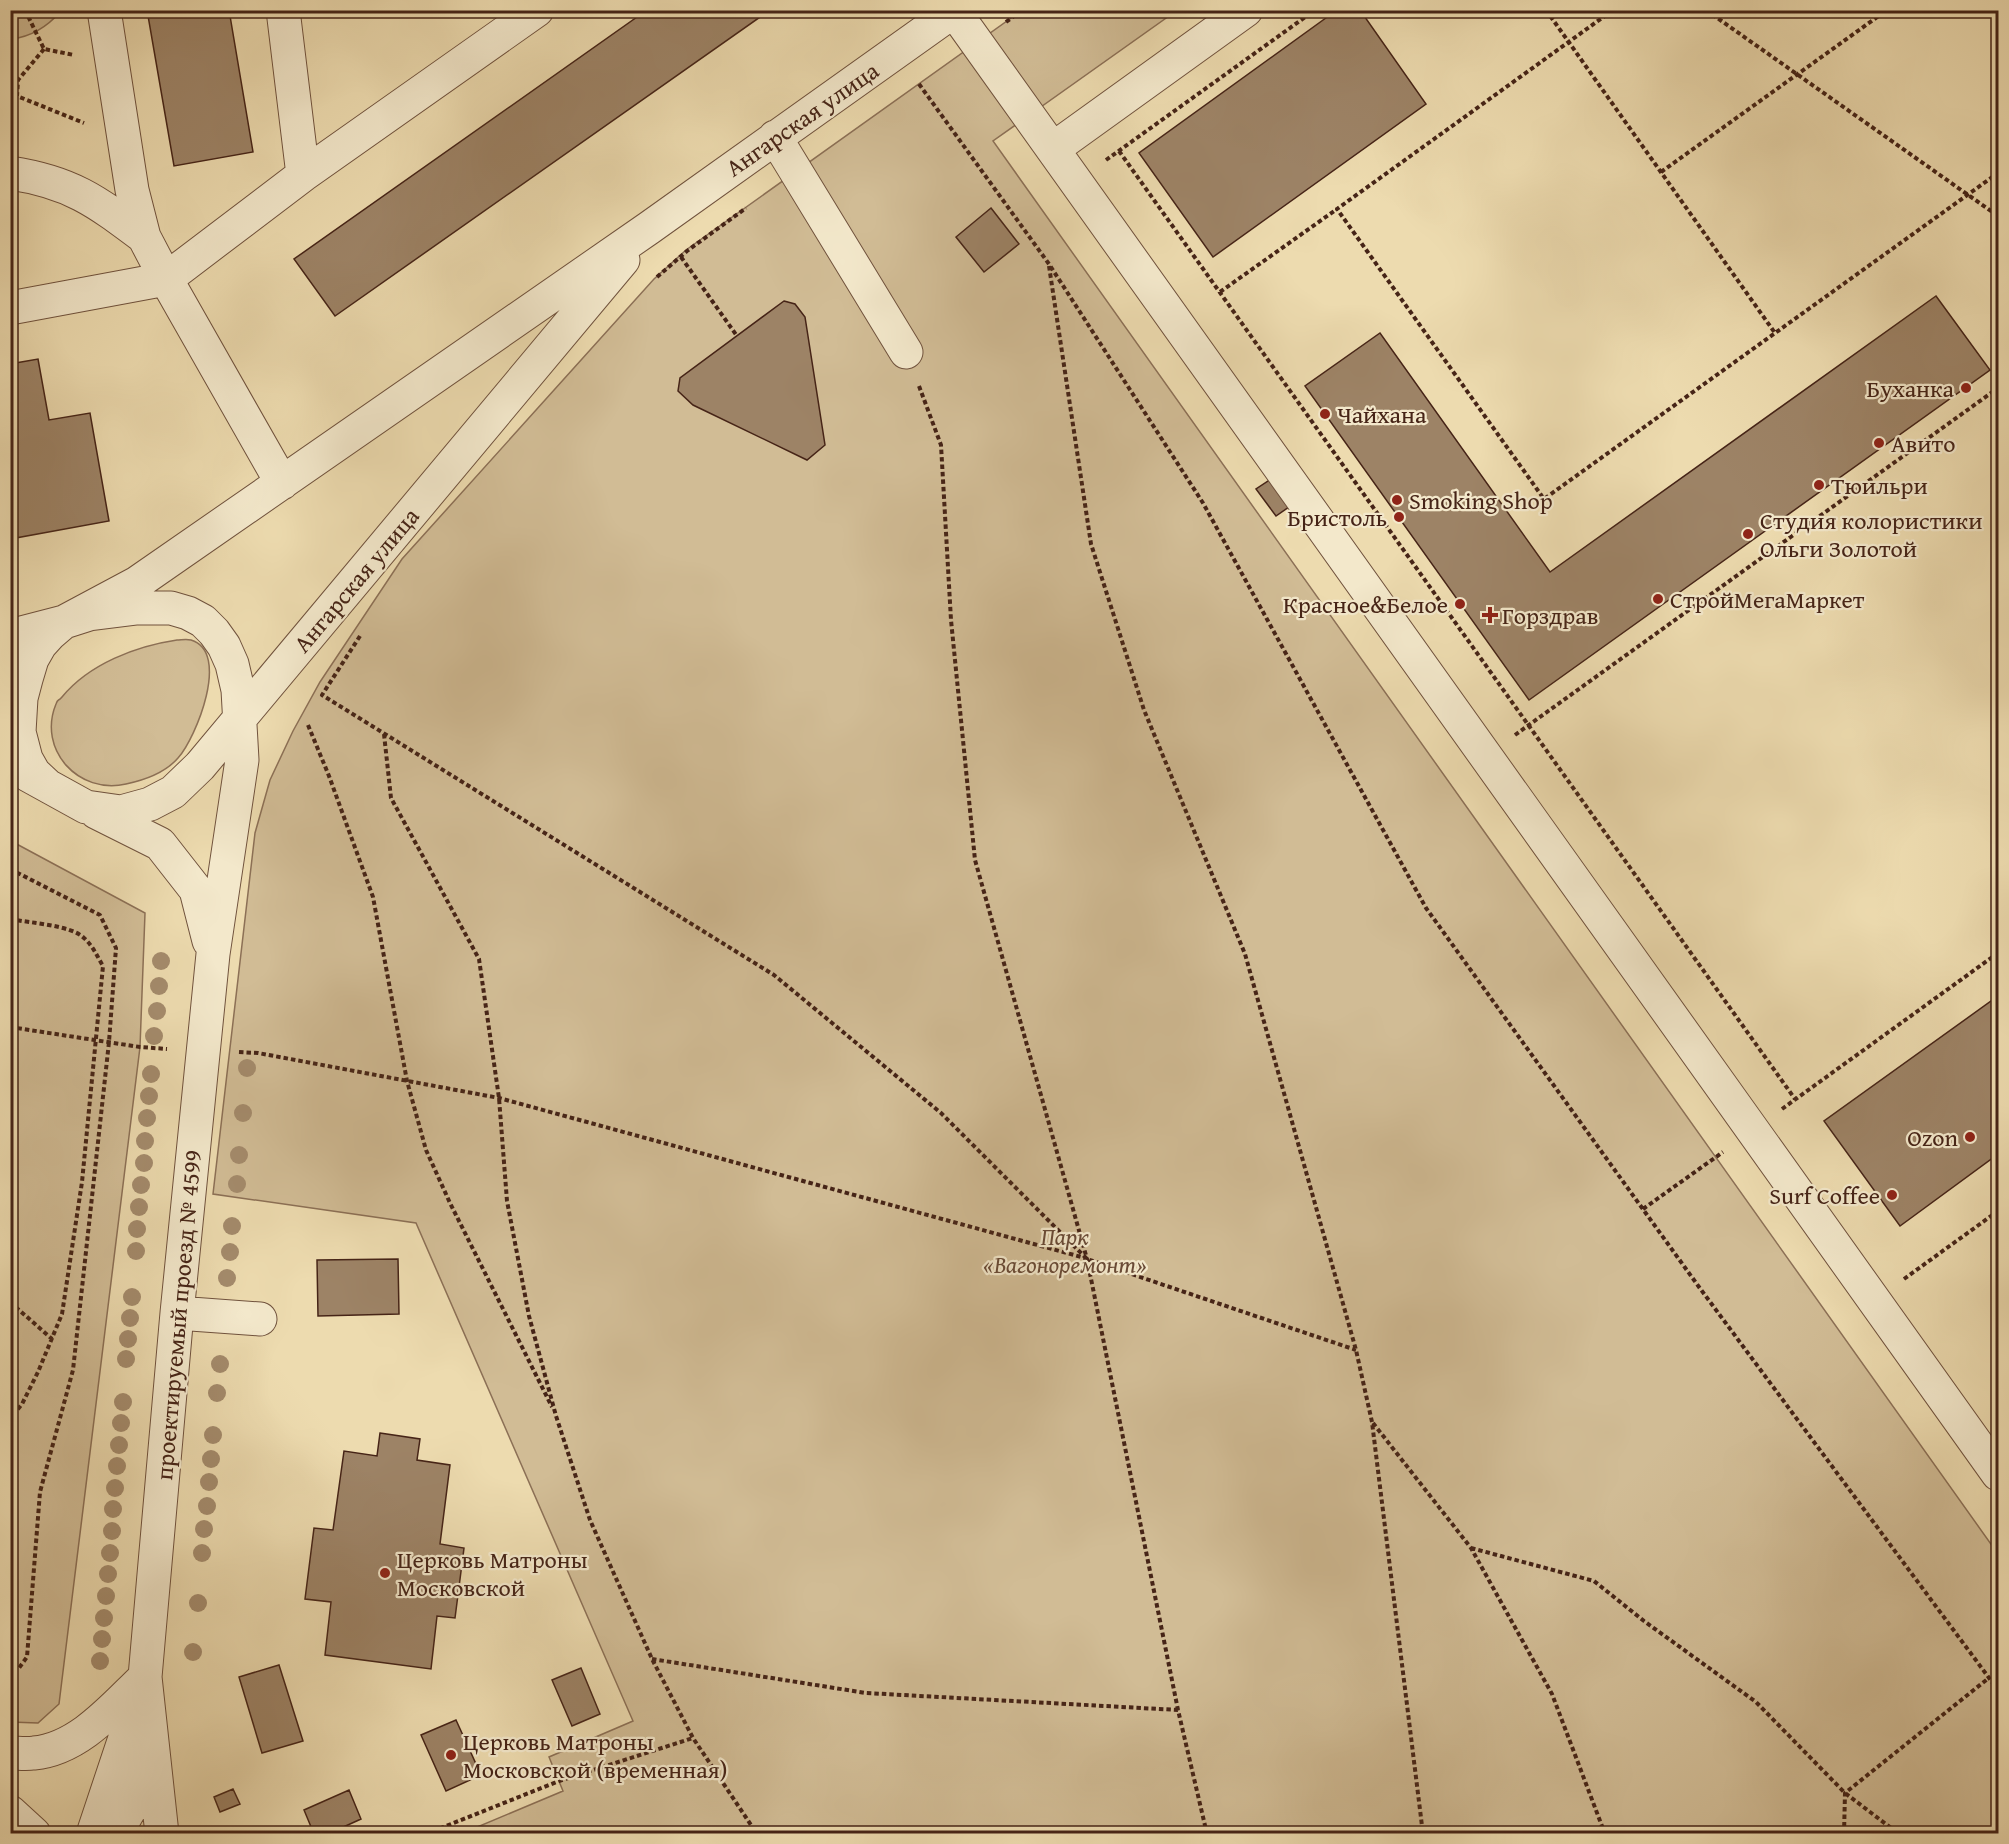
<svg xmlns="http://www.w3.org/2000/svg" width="2009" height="1844" font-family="'Gentium Book Plus',serif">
<rect width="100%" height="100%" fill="#eddbaf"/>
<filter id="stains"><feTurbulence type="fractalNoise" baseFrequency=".00333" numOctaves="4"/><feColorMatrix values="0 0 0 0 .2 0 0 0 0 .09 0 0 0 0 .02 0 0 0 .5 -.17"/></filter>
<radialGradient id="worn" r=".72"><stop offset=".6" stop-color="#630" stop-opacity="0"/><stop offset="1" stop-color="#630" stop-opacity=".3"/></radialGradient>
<path fill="#d1bc95" stroke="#8c7056" stroke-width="1.5" d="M 10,11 L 11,10 L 61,11 C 48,26 31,37 11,39 Z
M 1021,11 L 1176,11 L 993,141 L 1998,1554 L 1998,1833 L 463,1833 L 563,1791 L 549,1757 L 633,1721 L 416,1223 L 213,1194 L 255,833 L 270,780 L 293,731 L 320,682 L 402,559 L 654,279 L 686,250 Z
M 177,640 C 181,640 186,639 191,640 C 231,652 196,738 178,758 C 165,773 145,780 126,784 C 79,795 37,750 56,704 C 58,698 58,702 62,697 C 89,664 136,646 177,640 Z
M 11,841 L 145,913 L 140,1047 L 59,1704 L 38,1723 L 10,1722 Z"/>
<path fill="#9d8366" stroke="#462417" stroke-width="1.5" d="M 147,10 L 229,10 L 253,152 L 174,166 Z
M 647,10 L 770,10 L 335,316 L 294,259 Z
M 1337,10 L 1360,10 L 1426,104 L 1213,257 L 1139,153 Z
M 991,208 L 1019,244 L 984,272 L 956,237 Z
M 1936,296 L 1990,370 L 1529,700 L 1305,386 L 1380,333 L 1550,572 Z
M 784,301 L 795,304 L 805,317 L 825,445 L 807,460 L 693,405 L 678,391 L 680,378 Z
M 38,359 L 49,420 L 90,413 L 109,521 L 10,539 L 10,364 Z
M 1280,473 L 1299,500 L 1276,516 L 1256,489 Z
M 1998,996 L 1998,1154 L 1900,1226 L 1824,1121 Z
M 398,1259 L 399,1314 L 318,1316 L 317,1260 Z
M 380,1433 L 420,1439 L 417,1460 L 450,1465 L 440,1544 L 464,1548 L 455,1618 L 437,1616 L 431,1669 L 325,1655 L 331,1602 L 305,1599 L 314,1528 L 333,1530 L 344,1451 L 377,1456 Z
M 279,1665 L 303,1741 L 262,1753 L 239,1677 Z
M 581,1668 L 600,1714 L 572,1726 L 552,1680 Z
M 456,1720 L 481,1775 L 446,1791 L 421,1735 Z
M 233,1789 L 240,1804 L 220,1812 L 214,1797 Z
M 349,1790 L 361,1819 L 328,1834 L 314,1834 L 304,1810 Z"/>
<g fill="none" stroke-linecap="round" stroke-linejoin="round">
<defs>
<path id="minor" d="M 283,10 L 303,175
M 954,11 L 1998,1474
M 775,137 L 906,352
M 1053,149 L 1246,10
M 10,173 C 71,182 96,201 144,237
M 10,308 L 166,279 L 144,237 L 132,190 L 104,10
M 282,483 L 166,279 L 303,175 L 537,10
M 10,636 L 64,622 L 137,583 L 649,228 L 955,10
M 28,775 L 86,807 L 121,812 L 150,804 L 173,792 L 200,766 L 623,260
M 48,786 L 34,773 L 26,759 L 19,732 L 21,698 L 26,679 L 32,659 L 40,645 L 50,634 L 64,622 L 89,614 L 137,608 L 171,608 L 188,613 L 203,621 L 214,632 L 224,646 L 232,664 L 238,690 L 242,760 L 213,954 L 177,1313 L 145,1677 L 162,1834
M 96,812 L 160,844 L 196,890 L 209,941
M 177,1313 L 260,1319
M 10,1753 C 18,1753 26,1754 34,1753 C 78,1749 112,1709 142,1680
M 10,1812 L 34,1834
M 93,1834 L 141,1690
M 115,1834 L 131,1807 L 148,1755"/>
</defs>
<use href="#minor" stroke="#70523d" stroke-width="35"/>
<path stroke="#462417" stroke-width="4" stroke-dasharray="4.5 3" stroke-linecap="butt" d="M 25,10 L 44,49 L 74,55
M 1546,10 L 1775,333
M 1613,10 L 1337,209 L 1544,499 L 1998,173
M 1706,10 L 1998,216
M 1006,22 L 1022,10
M 44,49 L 18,80 L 17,96 L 84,123
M 919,84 L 1049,264 L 1203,503 L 1426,908 L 1699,1287 L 1998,1690
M 1119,151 L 1795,1099
M 1106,160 L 1315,10
M 1661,172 L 1887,10
M 681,257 L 737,336
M 1049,266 L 1091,544 L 1144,710 L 1245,954 L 1356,1350 L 1372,1422 L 1423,1834
M 657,277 L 687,251 L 746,208
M 1220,292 L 1337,209
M 919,386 L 941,445 L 951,620 L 975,860 L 1087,1259 L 1178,1710 L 1207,1834
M 360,636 L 322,695 L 774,975 L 941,1113 L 1087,1259 L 1356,1350
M 308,725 L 329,776 L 373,897 L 407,1081 L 426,1150 L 450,1203 L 552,1407
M 384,734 L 391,798 L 479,959 L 499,1098 L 507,1201 L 529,1316 L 556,1416 L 590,1520 L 652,1659 L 693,1738 L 757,1834
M 1515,735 L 1998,388
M 10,869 L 100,915 L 116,948 L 109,1042 L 73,1370 L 40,1492 L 27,1657 L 19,1668 L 10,1670
M 10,919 C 30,923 71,925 84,938 C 93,946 97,956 103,966 L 82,1182 L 62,1314 L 38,1372 L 22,1404 L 10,1419
M 10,1027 L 140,1047 L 167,1049
M 239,1052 L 258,1053 L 499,1098 L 1085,1258
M 1782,1109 L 1998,953
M 1643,1209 L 1723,1152
M 1904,1279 L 1998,1211
M 10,1302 L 52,1339
M 1373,1423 L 1471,1548 L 1552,1694 L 1605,1834
M 1471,1548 L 1594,1581 L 1644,1621 L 1756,1702 L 1845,1793 L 1899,1834
M 652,1659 L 866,1693 L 1178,1710
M 426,1834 L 559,1781 L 693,1738
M 1844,1834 L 1845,1793 L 1990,1677"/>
<use href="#minor" stroke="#f3e8cb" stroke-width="33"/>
</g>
<g fill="#a48b6c">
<circle cx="161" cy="961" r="9"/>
<circle cx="159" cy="986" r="9"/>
<circle cx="157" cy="1011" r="9"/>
<circle cx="154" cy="1036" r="9"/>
<circle cx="247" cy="1068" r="9"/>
<circle cx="151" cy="1074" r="9"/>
<circle cx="149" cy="1096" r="9"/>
<circle cx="243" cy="1113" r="9"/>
<circle cx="147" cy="1118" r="9"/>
<circle cx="145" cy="1141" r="9"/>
<circle cx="239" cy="1155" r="9"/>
<circle cx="144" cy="1163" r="9"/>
<circle cx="237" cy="1184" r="9"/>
<circle cx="141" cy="1185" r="9"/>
<circle cx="139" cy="1207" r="9"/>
<circle cx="232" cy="1226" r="9"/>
<circle cx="137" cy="1229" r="9"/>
<circle cx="136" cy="1251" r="9"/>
<circle cx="230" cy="1252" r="9"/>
<circle cx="227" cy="1278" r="9"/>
<circle cx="132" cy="1297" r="9"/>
<circle cx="130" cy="1318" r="9"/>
<circle cx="128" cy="1339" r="9"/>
<circle cx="126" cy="1359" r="9"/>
<circle cx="220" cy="1364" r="9"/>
<circle cx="217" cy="1393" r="9"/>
<circle cx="123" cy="1402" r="9"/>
<circle cx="121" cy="1423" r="9"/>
<circle cx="213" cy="1435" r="9"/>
<circle cx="119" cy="1445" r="9"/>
<circle cx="211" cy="1459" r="9"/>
<circle cx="117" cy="1466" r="9"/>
<circle cx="209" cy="1482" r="9"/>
<circle cx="115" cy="1488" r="9"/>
<circle cx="207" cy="1506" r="9"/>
<circle cx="113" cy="1509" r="9"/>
<circle cx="204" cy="1529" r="9"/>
<circle cx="112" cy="1531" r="9"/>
<circle cx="110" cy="1553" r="9"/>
<circle cx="202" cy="1553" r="9"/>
<circle cx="108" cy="1574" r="9"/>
<circle cx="106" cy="1596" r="9"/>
<circle cx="198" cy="1603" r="9"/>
<circle cx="104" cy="1618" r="9"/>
<circle cx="102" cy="1639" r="9"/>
<circle cx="193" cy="1652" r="9"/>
<circle cx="100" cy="1661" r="9"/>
</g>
<g fill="#8f2418" stroke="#f3e8cb" stroke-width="2">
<circle cx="1966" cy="388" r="6"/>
<circle cx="1325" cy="414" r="6"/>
<circle cx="1879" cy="443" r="6"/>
<circle cx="1819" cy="485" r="6"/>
<circle cx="1397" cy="500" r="6"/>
<circle cx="1399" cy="517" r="6"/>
<circle cx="1748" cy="534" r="6"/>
<circle cx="1658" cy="599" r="6"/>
<circle cx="1460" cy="604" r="6"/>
<path d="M1487 606h6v6h6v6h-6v6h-6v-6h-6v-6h6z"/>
<circle cx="1970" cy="1137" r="6"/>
<circle cx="1892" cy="1195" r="6"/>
<circle cx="385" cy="1573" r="6"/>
<circle cx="451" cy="1755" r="6"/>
</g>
<g text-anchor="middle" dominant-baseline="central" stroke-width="4.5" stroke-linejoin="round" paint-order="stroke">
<g font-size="24" fill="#462417" stroke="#f3e8cb">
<text transform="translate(802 119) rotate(-35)">Ангарская улица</text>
<text transform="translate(356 580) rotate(-50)">Ангарская улица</text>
<text transform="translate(178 1315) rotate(-85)">проектируемый проезд № 4599</text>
</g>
<g font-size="24" fill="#462417" stroke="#f3e8cb" text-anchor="start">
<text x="1954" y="388" text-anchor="end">Буханка</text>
<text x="1337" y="414">Чайхана</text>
<text x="1891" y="443">Авито</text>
<text x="1831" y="485">Тюильри</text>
<text x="1409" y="500">Smoking Shop</text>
<text x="1387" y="517" text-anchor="end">Бристоль</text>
<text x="1760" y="520">Студия колористики<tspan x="1760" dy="28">Ольги Золотой</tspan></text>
<text x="1670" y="599">СтройМегаМаркет</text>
<text x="1448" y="604" text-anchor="end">Красное&amp;Белое</text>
<text x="1502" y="615">Горздрав</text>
<text x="1958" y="1137" text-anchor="end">Ozon</text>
<text x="1880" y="1195" text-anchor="end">Surf Coffee</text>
<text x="397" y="1559">Церковь Матроны<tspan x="397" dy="28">Московской</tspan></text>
<text x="463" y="1741">Церковь Матроны<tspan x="463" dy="28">Московской (временная)</tspan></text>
</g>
<g font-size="24" font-style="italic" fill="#694a36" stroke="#f3e8cb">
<text x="1065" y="1236">Парк<tspan x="1065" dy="28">«Вагоноремонт»</tspan></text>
</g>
</g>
<rect width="2009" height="1844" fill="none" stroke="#eddbaf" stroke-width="36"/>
<rect x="12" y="12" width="1985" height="1820" fill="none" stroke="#462417" stroke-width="3"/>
<rect x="18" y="18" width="1973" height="1808" fill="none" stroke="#462417" stroke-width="1.5"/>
<rect width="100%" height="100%" filter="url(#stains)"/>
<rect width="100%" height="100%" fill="url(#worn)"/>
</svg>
